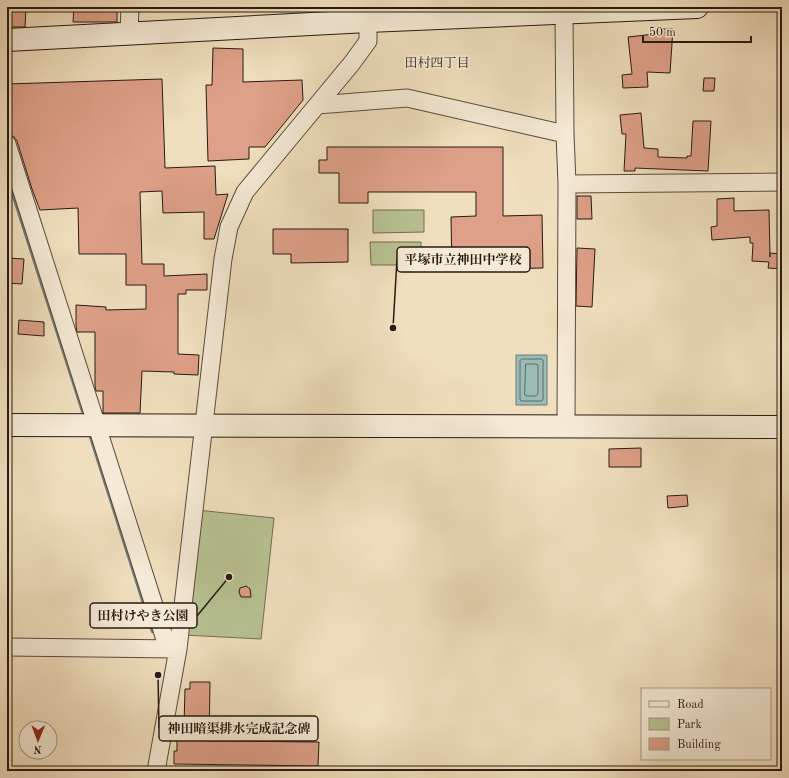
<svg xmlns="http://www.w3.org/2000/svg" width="789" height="778" font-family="'Old Standard TT','Noto Serif JP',serif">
<rect width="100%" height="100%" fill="#f0dfbe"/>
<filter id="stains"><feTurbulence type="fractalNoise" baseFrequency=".005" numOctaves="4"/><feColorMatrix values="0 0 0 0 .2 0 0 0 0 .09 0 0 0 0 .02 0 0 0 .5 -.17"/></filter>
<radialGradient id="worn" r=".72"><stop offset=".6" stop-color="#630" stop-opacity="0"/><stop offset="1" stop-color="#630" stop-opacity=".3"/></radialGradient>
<path fill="#b8c293" stroke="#706e53" d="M 373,210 L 424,210 L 424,232 L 373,233 Z
M 370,242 L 421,242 L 421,265 L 371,265 Z
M 197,510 L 274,518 L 261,639 L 183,635 Z"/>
<path fill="#9bbcb7" stroke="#6d7b75" d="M 516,355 L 547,355 L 547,405 L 516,405 Z"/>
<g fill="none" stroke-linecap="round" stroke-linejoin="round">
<path stroke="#616b65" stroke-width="1" d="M 522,359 L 541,359 L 543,360 L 543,399 L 542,401 L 522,401 L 520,400 L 520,361 Z
M 526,364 L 536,364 L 538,365 L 538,394 L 536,396 L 527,396 L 525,395 Z"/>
<path stroke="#6d7b75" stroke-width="4.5" d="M 7,174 L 86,420
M 89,430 L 153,631"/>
</g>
<path fill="#dea088" stroke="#271a13" d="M 7,7 L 26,7 L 25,27 L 7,27 Z
M 74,7 L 117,7 L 117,22 L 73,22 Z
M 656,29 L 673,29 L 670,73 L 647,72 L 648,87 L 623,88 L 622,75 L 632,74 L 628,37 L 655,34 Z
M 213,48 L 243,49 L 243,82 L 302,80 L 303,100 L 265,147 L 249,147 L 249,159 L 208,161 L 206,85 L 212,85 Z
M 704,78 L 715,78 L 714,91 L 703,91 Z
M 162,79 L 165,168 L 215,166 L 216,195 L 228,194 L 214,239 L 204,239 L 204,212 L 163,213 L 162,191 L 140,192 L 142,264 L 164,264 L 164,276 L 207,274 L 207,290 L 186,290 L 186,294 L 178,294 L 178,354 L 199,355 L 198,375 L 174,374 L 174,372 L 142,371 L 140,413 L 103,413 L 103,391 L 96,391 L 95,386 L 95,332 L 77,332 L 76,326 L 76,305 L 106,307 L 106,310 L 146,309 L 146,285 L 126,285 L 126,254 L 79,254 L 78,208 L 40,210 L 32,189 L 17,141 L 14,137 L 9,134 L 7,128 L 7,84 Z
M 641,113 L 644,148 L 658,149 L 658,157 L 687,158 L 687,156 L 691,156 L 693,121 L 711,121 L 708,171 L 635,168 L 635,171 L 624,171 L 626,134 L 622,134 L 620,115 Z
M 327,147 L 503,147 L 503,216 L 542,215 L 543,268 L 452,270 L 451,217 L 476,216 L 476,192 L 368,192 L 368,203 L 339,203 L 339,173 L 319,173 L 319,160 L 327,160 Z
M 577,196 L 591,196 L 592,219 L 577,219 Z
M 734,198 L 734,211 L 769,210 L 770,257 L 770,253 L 782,254 L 782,269 L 768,268 L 769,262 L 752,261 L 753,243 L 750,243 L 750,237 L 712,240 L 711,227 L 717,226 L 717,199 Z
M 273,229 L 348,229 L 348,262 L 291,263 L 291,254 L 273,254 Z
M 577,248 L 595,249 L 592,307 L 576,306 Z
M 7,258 L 24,259 L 22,284 L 7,283 Z
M 19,320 L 44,322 L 44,336 L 18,334 Z
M 641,448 L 641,467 L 609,467 L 609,449 Z
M 687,495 L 688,506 L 668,508 L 667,496 Z
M 246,586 L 250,589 L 251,597 L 241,597 L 239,592 L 240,588 Z
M 190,682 L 210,682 L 209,741 L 319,742 L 318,766 L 174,764 L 174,751 L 177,751 L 177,739 L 180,739 L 180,725 L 184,725 L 185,689 L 190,689 Z"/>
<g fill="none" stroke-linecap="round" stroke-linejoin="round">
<defs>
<path id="street" d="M 564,13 L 565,134 L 567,184 L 566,427
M 129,33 L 130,7
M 317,105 L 407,98 L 565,134
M 7,144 L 168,649
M 567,184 L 782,182
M 7,647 L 178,649
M 156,771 L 178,649 L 223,259 L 229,227 L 245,192 L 352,63 L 368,41 L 368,7"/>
<path id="secondary" d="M 7,40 L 368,21 L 697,7
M 7,425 L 782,427"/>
</defs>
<use href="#street" stroke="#594b3e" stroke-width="19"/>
<use href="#secondary" stroke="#271a13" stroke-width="24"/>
<use href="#street" stroke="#f5ead5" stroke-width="17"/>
<use href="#secondary" stroke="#f5ead5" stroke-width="22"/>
</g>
<g text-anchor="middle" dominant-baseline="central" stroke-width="4" stroke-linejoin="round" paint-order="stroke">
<g font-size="13" fill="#271a13" stroke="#f5ead5">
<text x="437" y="63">田村四丁目</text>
</g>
</g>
<path fill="none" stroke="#271a13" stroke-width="1.5" d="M393 328L397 259M229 577L197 616M158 675L159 728"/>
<g fill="#271a13" stroke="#f5ead5" stroke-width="1.5">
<circle cx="393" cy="328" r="4"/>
<circle cx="229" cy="577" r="4"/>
<circle cx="158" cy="675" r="4"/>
</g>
<g fill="#f5ead5" stroke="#271a13" stroke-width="1.5">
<rect x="397" y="247" width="133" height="25" rx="4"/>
<rect x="90" y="603" width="107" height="25" rx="4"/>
<rect x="159" y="716" width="159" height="25" rx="4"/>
</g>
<g font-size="13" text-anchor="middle" font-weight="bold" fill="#271a13">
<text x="463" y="264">平塚市立神田中学校</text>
<text x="143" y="620">田村けやき公園</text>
<text x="239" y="733">神田暗渠排水完成記念碑</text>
</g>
<rect width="789" height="778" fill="none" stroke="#f0dfbe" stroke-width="24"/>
<rect x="8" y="8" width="773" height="762" fill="none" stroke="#271a13" stroke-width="2"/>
<rect x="12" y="12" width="765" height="754" fill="none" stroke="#271a13"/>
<rect x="641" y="688" width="130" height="72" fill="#f5ead5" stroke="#a39787"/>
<rect x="649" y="701" width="20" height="6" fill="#f5ead5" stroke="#a39787"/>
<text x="677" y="708" font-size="12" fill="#271a13">Road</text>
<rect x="649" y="718" width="20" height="12" fill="#b8c293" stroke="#a39787"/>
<text x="677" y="728" font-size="12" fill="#271a13">Park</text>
<rect x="649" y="738" width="20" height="12" fill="#dea088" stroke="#a39787"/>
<text x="677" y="748" font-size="12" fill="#271a13">Building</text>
<g transform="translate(38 740) rotate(181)"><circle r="19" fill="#f5ead5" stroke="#a39787"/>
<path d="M0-3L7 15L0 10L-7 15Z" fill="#8f2418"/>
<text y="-6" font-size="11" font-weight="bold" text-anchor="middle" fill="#271a13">N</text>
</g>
<path d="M643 36v6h108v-6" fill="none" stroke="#271a13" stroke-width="2"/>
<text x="649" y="36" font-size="12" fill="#271a13" stroke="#f5ead5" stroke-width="3" paint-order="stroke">50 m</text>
<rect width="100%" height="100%" filter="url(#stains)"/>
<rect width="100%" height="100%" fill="url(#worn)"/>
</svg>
